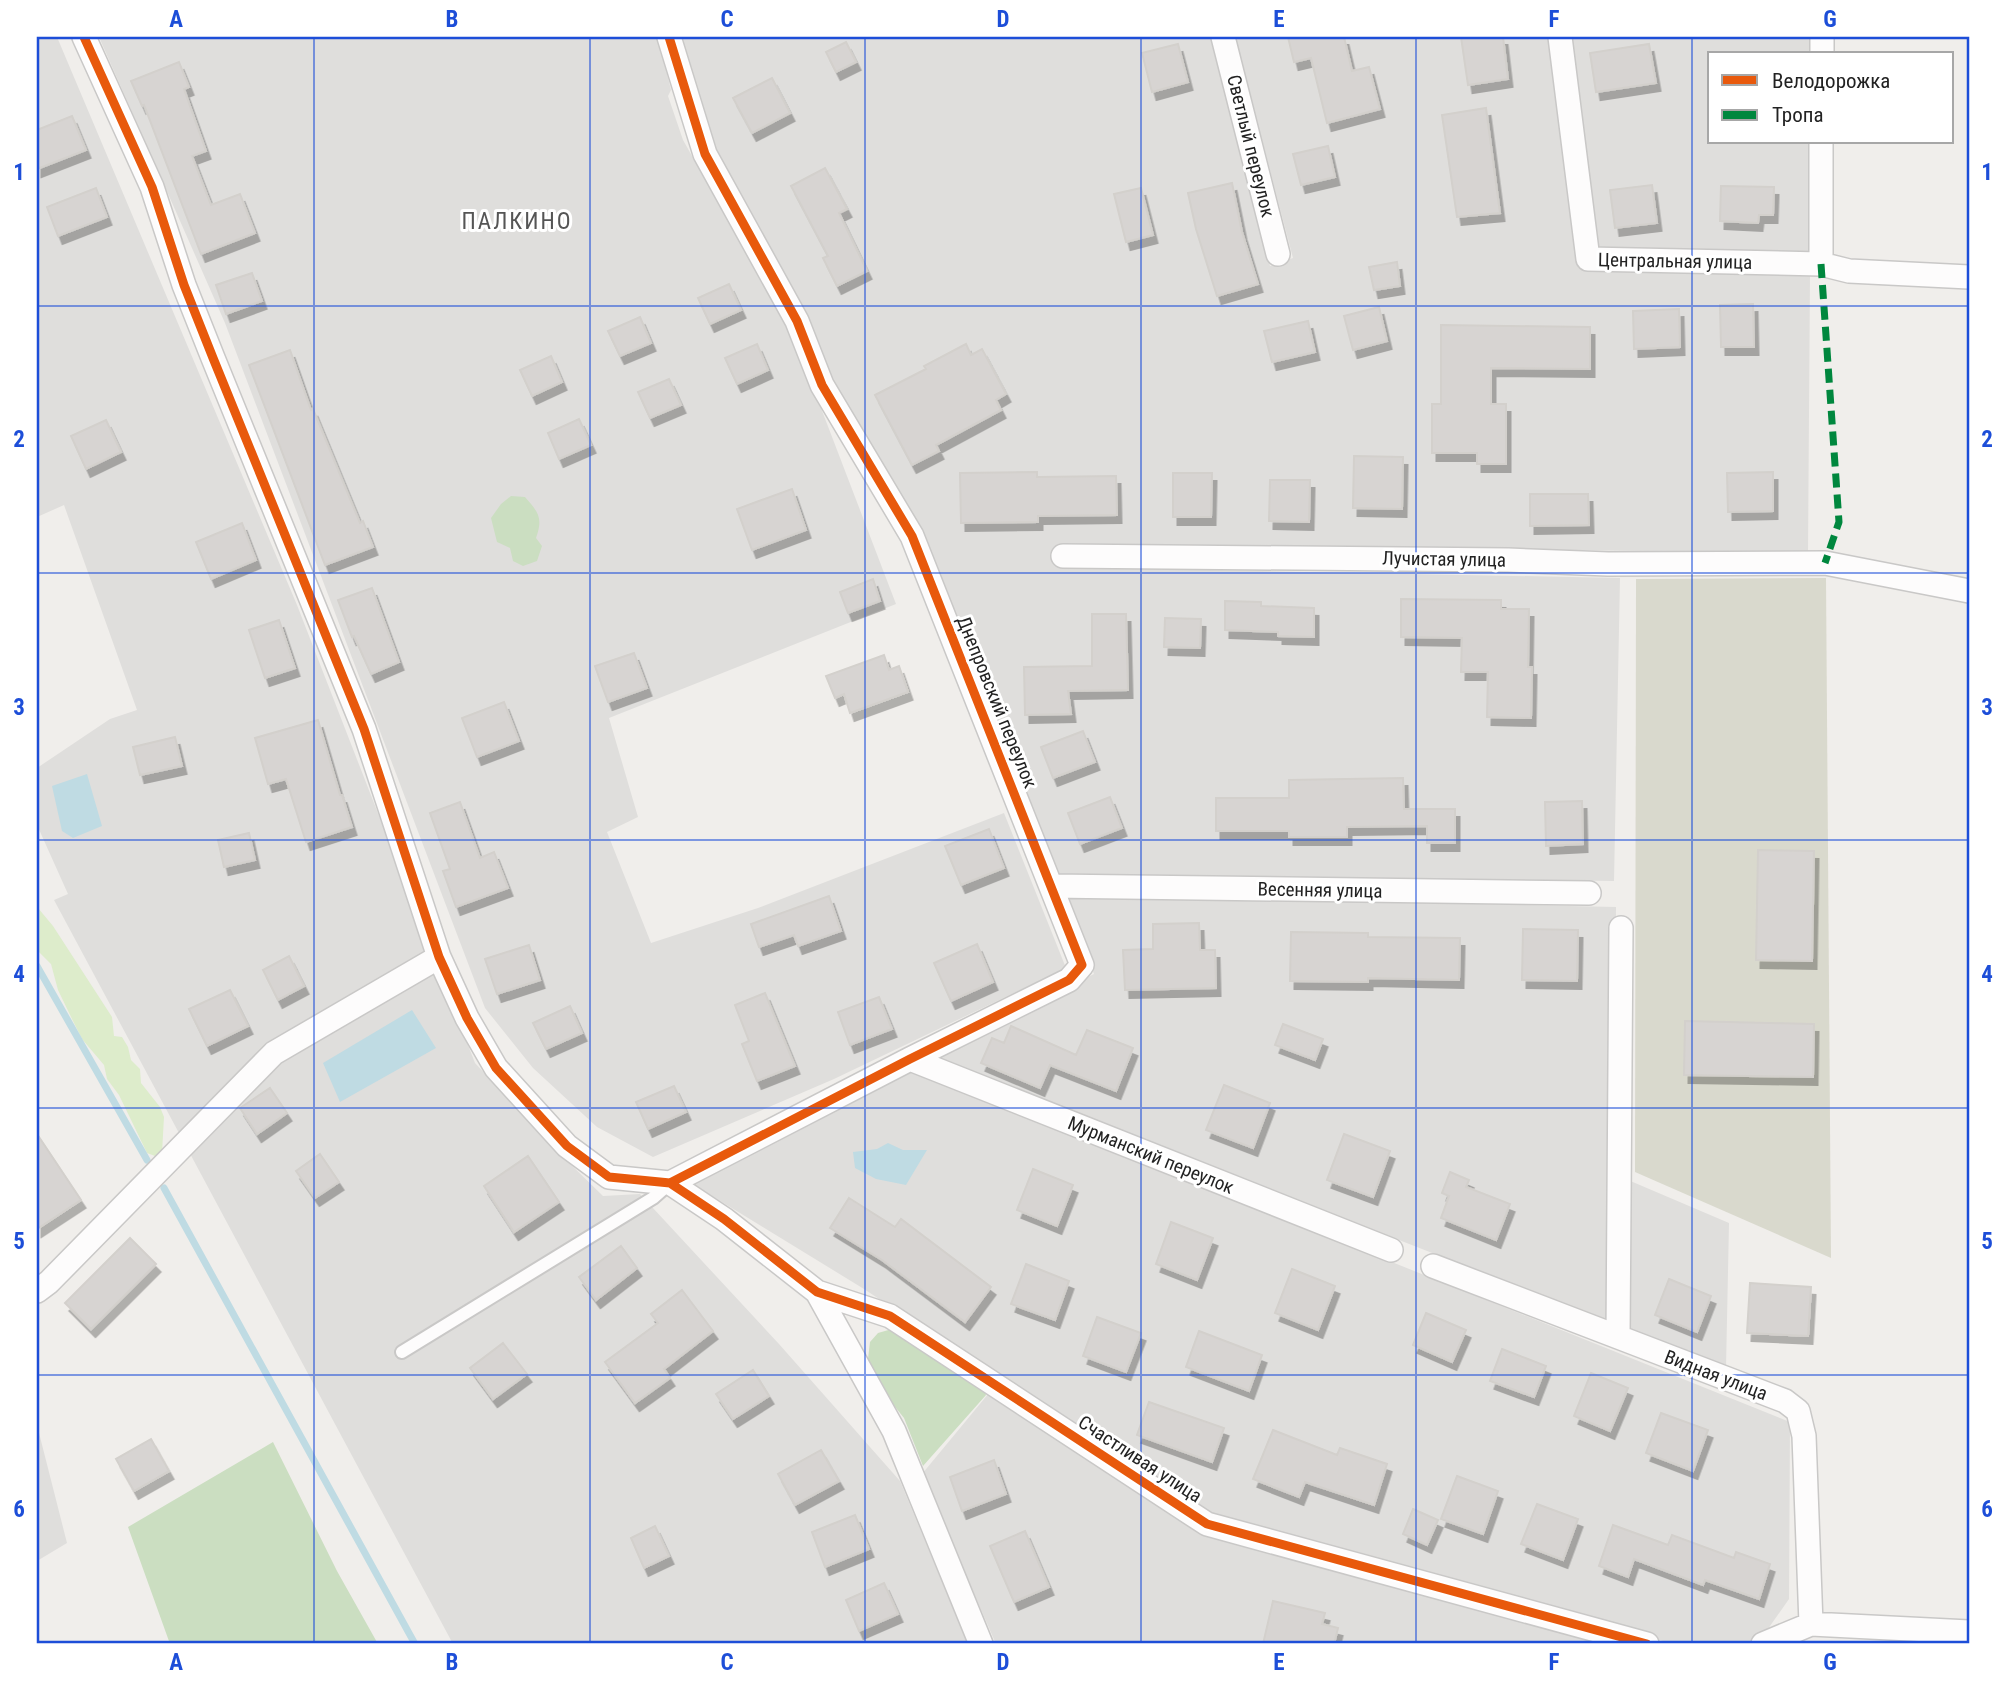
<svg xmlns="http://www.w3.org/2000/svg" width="2006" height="1681" font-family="'Roboto Condensed',sans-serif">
<defs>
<filter id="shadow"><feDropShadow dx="4.5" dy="8" stdDeviation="0" flood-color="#0004"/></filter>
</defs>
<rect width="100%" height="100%" fill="#f0eeeb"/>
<path fill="#dfdedc" d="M 37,37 L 57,37 L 297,605 L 475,1063 L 560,1154 L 603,1196 L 640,1194 L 779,1344 L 900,1481 L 968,1644 L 453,1644 L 54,900 L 68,894 L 37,825 L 37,768 L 110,719 L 137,710 L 64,505 L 37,517 Z
M 99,37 L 658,37 L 671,90 L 668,96 L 683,140 L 793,335 L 896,604 L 609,718 L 638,817 L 607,832 L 651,943 L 758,908 L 1004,813 L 1066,968 L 834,1079 L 653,1157 L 597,1127 L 533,1068 L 485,1008 L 225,323 Z
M 679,37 L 1210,37 L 1270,266 L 1293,258 L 1235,37 L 1549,37 L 1578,268 L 1810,275 L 1808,553 L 1061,544 L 1060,567 L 1620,578 L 1614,881 L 1055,874 L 832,383 L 711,144 Z
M 1569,37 L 1810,37 L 1810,54 L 1710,54 L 1710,142 L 1810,142 L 1810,255 L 1594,252 Z
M 1062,895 L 1616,907 L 1614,1174 L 1729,1223 L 1726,1368 L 929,1056 L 1094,974 Z
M 909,1068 L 1790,1422 L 1789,1599 L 1763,1636 L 1744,1644 L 1674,1644 L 1210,1518 L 864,1289 L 691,1183 Z
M 989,1393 L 1204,1532 L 1611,1644 L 996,1644 L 922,1474 Z
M 37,1425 L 67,1543 L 37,1561 Z"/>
<path fill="#d9d9cd" d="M 1826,578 L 1831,1258 L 1635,1172 L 1636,579 Z"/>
<path fill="#ddeccb" d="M 37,888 L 38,908 L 53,926 L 112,1017 L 114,1036 L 122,1037 L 128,1047 L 131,1060 L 140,1069 L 141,1083 L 160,1107 L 164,1117 L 162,1153 L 155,1156 L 147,1153 L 119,1095 L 107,1079 L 104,1065 L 82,1039 L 72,1019 L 58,990 L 51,964 L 37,950 Z"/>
<path fill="#cbdec1" d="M 511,496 L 525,497 C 539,513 543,518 536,538 L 542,546 L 537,561 L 523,566 L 513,561 L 510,548 L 497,542 L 491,518 L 501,504 Z
M 892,1329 L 982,1383 L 986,1395 L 923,1466 L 904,1418 L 872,1378 L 868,1359 L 870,1342 L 878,1333 Z
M 273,1442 L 337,1571 L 378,1644 L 170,1644 L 128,1527 Z"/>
<path fill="#bfdbe3" d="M 87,774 L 102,826 L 73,838 L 62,831 L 52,786 Z
M 412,1010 L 436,1048 L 340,1102 L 323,1063 Z
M 888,1143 L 903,1150 L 927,1150 L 906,1185 L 876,1179 L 855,1168 L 853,1152 L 877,1149 Z"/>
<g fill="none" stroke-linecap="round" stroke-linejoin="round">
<path stroke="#bfdbe3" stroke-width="7" d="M 37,966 L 147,1160
M 164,1188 L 415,1644"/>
</g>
<path fill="#d7d4d2" stroke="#d3d0cc" stroke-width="2" filter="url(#shadow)" d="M 1288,37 L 1344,37 L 1352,71 L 1369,67 L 1380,109 L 1327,123 L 1311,58 L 1294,62 Z
M 1461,37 L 1503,37 L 1508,79 L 1468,85 Z
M 846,42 L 856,62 L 836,72 L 826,52 Z
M 1178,44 L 1188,82 L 1152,92 L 1142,53 Z
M 1649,44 L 1656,83 L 1596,92 L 1590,53 Z
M 179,62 L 189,87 L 184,89 L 206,151 L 192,156 L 211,205 L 240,194 L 255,233 L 201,254 L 144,105 L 142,106 L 131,81 Z
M 772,78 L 790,113 L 752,133 L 733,98 Z
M 1486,108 L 1500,213 L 1457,217 L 1442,115 Z
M 72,116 L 86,150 L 37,169 L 37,130 Z
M 1328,146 L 1335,177 L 1301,185 L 1293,154 Z
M 825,168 L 847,209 L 839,213 L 867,271 L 837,286 L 823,258 L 828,256 L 791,186 Z
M 1232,183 L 1242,232 L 1258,284 L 1217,296 L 1196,229 L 1188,193 Z
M 1652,185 L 1657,223 L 1615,228 L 1610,190 Z
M 1721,186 L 1774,187 L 1773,215 L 1759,215 L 1758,223 L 1720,221 Z
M 96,188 L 107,217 L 58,236 L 47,207 Z
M 1141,188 L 1153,235 L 1126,242 L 1114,194 Z
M 1397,262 L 1400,286 L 1374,290 L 1369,267 Z
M 252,273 L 262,301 L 226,314 L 216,285 Z
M 729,284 L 741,310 L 710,324 L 698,298 Z
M 1753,304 L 1754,347 L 1721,347 L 1720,305 Z
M 1379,307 L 1387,341 L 1353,350 L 1344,316 Z
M 1679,309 L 1680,347 L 1634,349 L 1633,311 Z
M 640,317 L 651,343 L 620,356 L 608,331 Z
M 1308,321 L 1315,352 L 1272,362 L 1264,331 Z
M 1441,325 L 1590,327 L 1590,369 L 1491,368 L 1491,404 L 1506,404 L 1506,464 L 1477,464 L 1477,453 L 1432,453 L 1432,404 L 1441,404 Z
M 757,344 L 768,370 L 737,384 L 725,358 Z
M 966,344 L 971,355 L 982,349 L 1006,394 L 996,400 L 1001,410 L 936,445 L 939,451 L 912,465 L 875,395 L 926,369 L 924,366 Z
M 290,350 L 311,410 L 313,409 L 360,523 L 363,521 L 373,547 L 325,565 L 249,365 Z
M 551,356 L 562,382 L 532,396 L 520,370 Z
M 669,379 L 681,405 L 650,418 L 638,392 Z
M 579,419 L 591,445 L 559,459 L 548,433 Z
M 106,420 L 121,452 L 86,469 L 71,436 Z
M 1354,456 L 1403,457 L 1402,509 L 1353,508 Z
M 1037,472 L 1037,477 L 1116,476 L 1117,515 L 1038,516 L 1038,522 L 961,523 L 960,473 Z
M 1773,472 L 1773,511 L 1728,512 L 1727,473 Z
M 1173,473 L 1212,473 L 1211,517 L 1173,517 Z
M 1270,480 L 1310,480 L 1309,522 L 1269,521 Z
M 792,489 L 806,530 L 752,550 L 737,509 Z
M 1530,494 L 1588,494 L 1589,525 L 1530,526 Z
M 242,523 L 256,560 L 211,579 L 196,542 Z
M 873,579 L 880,601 L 848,613 L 840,592 Z
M 372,588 L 399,662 L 371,674 L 354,636 L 352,637 L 338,600 Z
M 1401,599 L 1501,600 L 1501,609 L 1529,609 L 1528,667 L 1532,667 L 1531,718 L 1487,717 L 1488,672 L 1461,672 L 1462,638 L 1401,637 Z
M 1225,601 L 1261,602 L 1261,606 L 1314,608 L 1314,637 L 1278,636 L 1278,632 L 1225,630 Z
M 1092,614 L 1126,614 L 1128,690 L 1068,691 L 1071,714 L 1025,715 L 1024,667 L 1092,666 Z
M 1165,618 L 1201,619 L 1200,648 L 1164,647 Z
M 279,620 L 295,668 L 265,678 L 249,630 Z
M 634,653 L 647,688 L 608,702 L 595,666 Z
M 884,655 L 889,670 L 899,666 L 908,692 L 850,713 L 844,694 L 835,698 L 826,676 Z
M 504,702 L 519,741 L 477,757 L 462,718 Z
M 318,720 L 340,795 L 342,795 L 352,827 L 306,842 L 286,779 L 268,784 L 255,738 Z
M 1083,731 L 1095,762 L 1053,778 L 1041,747 Z
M 175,737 L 182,766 L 140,775 L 133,747 Z
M 1403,778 L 1404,809 L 1455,809 L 1455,843 L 1427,843 L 1427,826 L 1347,827 L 1347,837 L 1289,837 L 1289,831 L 1216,831 L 1216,798 L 1289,798 L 1289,780 Z
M 1110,797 L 1122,828 L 1080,844 L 1068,813 Z
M 1582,801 L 1583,844 L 1546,846 L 1545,802 Z
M 460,802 L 480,858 L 494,852 L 508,888 L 456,907 L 443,871 L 450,869 L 430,813 Z
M 989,829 L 1004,868 L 961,885 L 945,846 Z
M 249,833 L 255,860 L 224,867 L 218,840 Z
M 1758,850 L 1814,851 L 1812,961 L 1756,960 Z
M 829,896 L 841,931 L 798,946 L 794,935 L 759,947 L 751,924 Z
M 1199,923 L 1200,950 L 1215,950 L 1216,988 L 1125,990 L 1123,950 L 1153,949 L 1153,924 Z
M 1523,929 L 1578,930 L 1577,981 L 1522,980 Z
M 1291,932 L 1368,933 L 1368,937 L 1460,938 L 1459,980 L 1368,978 L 1368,982 L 1290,981 Z
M 977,944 L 993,982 L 951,1001 L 934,963 Z
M 529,945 L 540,980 L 497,994 L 485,959 Z
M 289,956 L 304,986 L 278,1000 L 263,970 Z
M 230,990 L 248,1026 L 207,1046 L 189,1009 Z
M 765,993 L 795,1066 L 757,1081 L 742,1044 L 749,1041 L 735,1005 Z
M 879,997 L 892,1029 L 850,1045 L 838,1012 Z
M 570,1006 L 582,1033 L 546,1049 L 533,1023 Z
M 1685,1021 L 1814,1024 L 1813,1077 L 1684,1075 Z
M 1283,1024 L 1323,1039 L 1315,1060 L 1275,1045 Z
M 1011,1026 L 1076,1055 L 1087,1030 L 1133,1048 L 1116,1091 L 1050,1065 L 1040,1088 L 981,1063 L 992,1038 L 1004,1043 Z
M 1224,1085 L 1270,1103 L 1253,1148 L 1206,1130 Z
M 674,1086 L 686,1112 L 648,1129 L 636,1102 Z
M 270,1088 L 287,1113 L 257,1134 L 240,1108 Z
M 37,1134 L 81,1200 L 37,1229 Z
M 1344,1134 L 1390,1151 L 1373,1197 L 1327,1180 Z
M 320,1154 L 339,1182 L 315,1198 L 296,1171 Z
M 528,1156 L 559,1202 L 514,1232 L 484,1186 Z
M 1033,1169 L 1073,1185 L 1057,1226 L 1017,1210 Z
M 1450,1172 L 1469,1180 L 1466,1187 L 1510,1204 L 1496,1240 L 1441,1218 L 1449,1196 L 1442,1193 Z
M 849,1198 L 895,1227 L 901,1219 L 991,1287 L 965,1322 L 882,1260 L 830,1228 Z
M 1171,1222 L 1213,1238 L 1197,1280 L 1156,1264 Z
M 130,1238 L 156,1264 L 91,1329 L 65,1303 Z
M 621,1246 L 637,1268 L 596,1300 L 579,1277 Z
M 1026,1264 L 1069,1281 L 1055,1320 L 1011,1304 Z
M 1292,1269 L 1335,1286 L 1318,1330 L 1275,1313 Z
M 1669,1279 L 1711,1296 L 1697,1332 L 1655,1315 Z
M 1750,1283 L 1811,1287 L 1808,1336 L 1747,1333 Z
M 682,1290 L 713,1331 L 664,1369 L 670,1378 L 635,1403 L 605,1362 L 658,1323 L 651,1314 Z
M 1426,1313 L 1466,1330 L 1452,1362 L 1413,1345 Z
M 1097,1317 L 1141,1333 L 1126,1372 L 1083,1356 Z
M 1199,1331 L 1262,1355 L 1249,1391 L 1186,1367 Z
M 503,1343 L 527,1374 L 493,1399 L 470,1368 Z
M 1502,1349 L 1546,1366 L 1534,1397 L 1490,1381 Z
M 753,1370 L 769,1396 L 733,1419 L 716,1394 Z
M 1591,1373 L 1628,1388 L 1610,1431 L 1574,1416 Z
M 1149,1402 L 1224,1428 L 1212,1462 L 1137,1435 Z
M 1661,1413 L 1708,1430 L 1693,1471 L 1646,1453 Z
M 1273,1430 L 1337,1455 L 1340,1448 L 1387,1464 L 1374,1505 L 1305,1482 L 1299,1497 L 1253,1479 Z
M 151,1439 L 169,1471 L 134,1491 L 116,1459 Z
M 821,1450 L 839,1481 L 795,1505 L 778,1474 Z
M 994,1460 L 1006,1494 L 962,1511 L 950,1477 Z
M 1457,1476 L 1498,1491 L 1483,1534 L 1441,1519 Z
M 1537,1504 L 1578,1519 L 1563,1560 L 1521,1544 Z
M 1413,1509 L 1438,1520 L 1427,1545 L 1403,1534 Z
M 855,1515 L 869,1549 L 825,1567 L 812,1532 Z
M 1613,1525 L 1668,1545 L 1672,1535 L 1734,1558 L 1736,1552 L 1770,1564 L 1759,1599 L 1705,1580 L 1703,1585 L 1634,1559 L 1628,1577 L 1599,1566 Z
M 655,1526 L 669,1556 L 644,1568 L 631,1538 Z
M 1025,1531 L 1049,1587 L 1014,1602 L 990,1546 Z
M 884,1583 L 898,1614 L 859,1631 L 846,1600 Z
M 1273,1601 L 1325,1613 L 1322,1624 L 1338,1628 L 1334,1644 L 1263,1644 Z"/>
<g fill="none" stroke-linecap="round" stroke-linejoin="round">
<defs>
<path id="service" d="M 402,1352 L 653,1198 L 670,1183"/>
<path id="minor" d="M 84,37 L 152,187 L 184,285 L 213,358 L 364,729 L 439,957 L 467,1018 L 496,1068 L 567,1146 L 609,1177 L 670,1183 L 724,1219 L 817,1292 L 890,1316 L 1207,1524 L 1647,1644
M 669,37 L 705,154 L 797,321 L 822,385 L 912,536 L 1082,965 L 1069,980 L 910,1059 L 670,1183
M 1223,37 L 1278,254
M 1560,37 L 1588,259 L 1821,264 L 1821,142
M 1822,54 L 1822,37
M 1821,264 L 1849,271 L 1969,277
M 1063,556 L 1508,560 L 1608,564 L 1825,563 L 1969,591
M 1051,886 L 1589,893
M 910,1059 L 1391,1250
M 1433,1266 L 1785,1401 L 1798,1411 L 1804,1436 L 1811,1624
M 37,1291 L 49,1282 L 274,1053 L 439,957
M 817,1292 L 894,1431 L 981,1644
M 1618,1337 L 1621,928
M 1763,1644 L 1811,1624 L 1969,1632"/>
</defs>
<use href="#service" stroke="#c9c8c7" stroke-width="16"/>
<use href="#minor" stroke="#c9c8c7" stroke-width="26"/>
<use href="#service" stroke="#fdfcfc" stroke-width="12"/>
<use href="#minor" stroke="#fdfcfc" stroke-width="23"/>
<path stroke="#00873e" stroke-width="7" stroke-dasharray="14 7" stroke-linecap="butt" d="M 1821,264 L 1839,522 L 1825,563"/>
<defs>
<path id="cycleway" d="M 84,37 L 152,187 L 184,285 L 213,358 L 364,729 L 439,957 L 467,1018 L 496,1068 L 567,1146 L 609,1177 L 670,1183 L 724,1219 L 817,1292 L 890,1316 L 1207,1524 L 1647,1644
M 669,37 L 705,154 L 797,321 L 822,385 L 912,536 L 1082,965 L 1069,980 L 910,1059 L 670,1183"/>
</defs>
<use href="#cycleway" stroke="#fff" stroke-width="13"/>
<use href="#cycleway" stroke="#e8590c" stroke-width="9"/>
</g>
<path fill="none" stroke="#1d4ed8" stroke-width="2" stroke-opacity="0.55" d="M 314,37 L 314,1644M 590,37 L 590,1644M 865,37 L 865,1644M 1141,37 L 1141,1644M 1416,37 L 1416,1644M 1692,37 L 1692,1644M 37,306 L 1969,306M 37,573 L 1969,573M 37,840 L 1969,840M 37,1108 L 1969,1108M 37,1375 L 1969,1375"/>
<g text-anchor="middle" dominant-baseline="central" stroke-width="6" stroke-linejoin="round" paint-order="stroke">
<g font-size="19" fill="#222" stroke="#fff">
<text transform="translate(1251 146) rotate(76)">Светлый переулок</text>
<text transform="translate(1675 261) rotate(1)">Центральная улица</text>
<text transform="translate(1444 559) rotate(1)">Лучистая улица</text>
<text transform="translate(997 702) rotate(68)">Днепровский переулок</text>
<text transform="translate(1320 890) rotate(1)">Весенняя улица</text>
<text transform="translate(1151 1155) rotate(22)">Мурманский переулок</text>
<text transform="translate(1716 1375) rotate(21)">Видная улица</text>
<text transform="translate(1140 1459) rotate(33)">Счастливая улица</text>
</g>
<g font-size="23" letter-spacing="2" fill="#555" stroke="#fff">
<text x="517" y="221">ПАЛКИНО</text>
</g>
</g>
<rect width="2006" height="1681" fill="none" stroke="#ffffff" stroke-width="77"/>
<rect x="1708" y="52" width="245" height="91" fill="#ffffff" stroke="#a7a7a7" stroke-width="2"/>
<rect x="1722" y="75" width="35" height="10" fill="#e8590c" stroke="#a7a7a7" stroke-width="2"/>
<text x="1772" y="88" font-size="21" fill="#222222">Велодорожка</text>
<rect x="1722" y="110" width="35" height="10" fill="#00873e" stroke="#a7a7a7" stroke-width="2"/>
<text x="1772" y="122" font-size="21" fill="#222222">Тропа</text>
<rect x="38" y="38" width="1930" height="1604" fill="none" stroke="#1d4ed8" stroke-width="2.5"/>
<g font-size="23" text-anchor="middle" font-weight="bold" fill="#1d4ed8">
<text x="176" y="27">A</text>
<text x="452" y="27">B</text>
<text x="727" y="27">C</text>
<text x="1003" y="27">D</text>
<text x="1279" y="27">E</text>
<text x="1554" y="27">F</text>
<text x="1830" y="27">G</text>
<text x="19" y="180">1</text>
<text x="1987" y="180">1</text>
<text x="19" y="447">2</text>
<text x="1987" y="447">2</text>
<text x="19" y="715">3</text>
<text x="1987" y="715">3</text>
<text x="19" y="982">4</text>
<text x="1987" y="982">4</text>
<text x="19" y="1249">5</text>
<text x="1987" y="1249">5</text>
<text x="19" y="1517">6</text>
<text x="1987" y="1517">6</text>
<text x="176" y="1670">A</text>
<text x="452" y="1670">B</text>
<text x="727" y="1670">C</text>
<text x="1003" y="1670">D</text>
<text x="1279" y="1670">E</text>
<text x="1554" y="1670">F</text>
<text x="1830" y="1670">G</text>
</g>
</svg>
